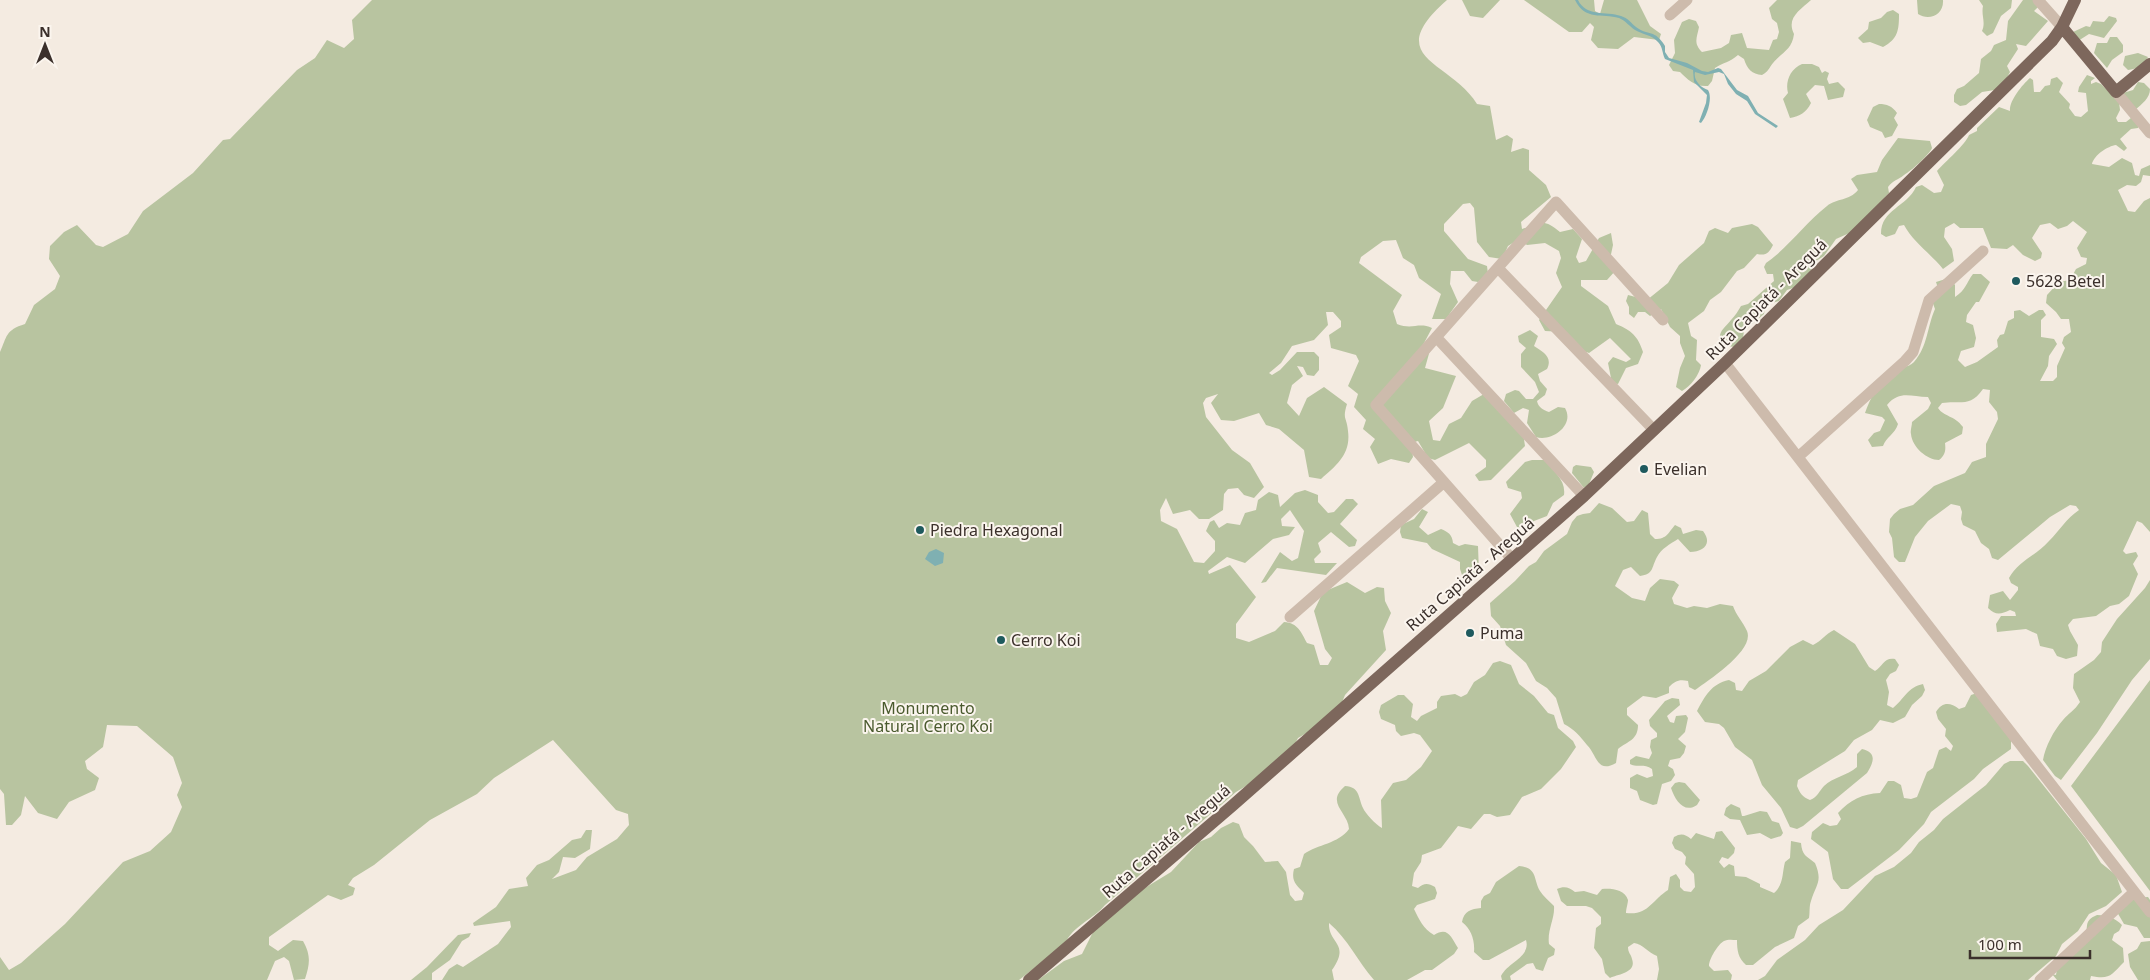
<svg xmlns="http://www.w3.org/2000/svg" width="2150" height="980" font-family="'Noto Sans',sans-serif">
<rect width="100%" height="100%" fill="#f4ebe1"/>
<path fill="#b8c4a0" d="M 372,0 L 1447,0 C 1380,59 1451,61 1477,104 L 1490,106 L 1496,140 L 1507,135 L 1513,139 L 1511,152 L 1523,148 L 1529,150 L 1529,170 L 1546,185 L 1551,197 L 1521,222 L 1522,229 C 1542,223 1543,218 1560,232 L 1573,229 L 1582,239 L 1576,257 L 1579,263 L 1586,261 L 1599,238 L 1611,233 L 1613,245 L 1610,259 L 1616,270 L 1607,280 L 1581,280 L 1581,286 L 1608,306 L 1616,324 C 1631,330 1638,336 1643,352 L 1638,364 L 1626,368 L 1618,384 L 1612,383 L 1608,363 L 1613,357 L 1626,362 L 1631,359 L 1610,338 L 1589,353 L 1576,348 L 1565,332 L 1545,331 L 1539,320 L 1562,287 L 1556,273 L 1561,258 L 1559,251 L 1545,243 L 1527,245 L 1519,239 L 1508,246 L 1502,259 L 1489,257 L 1477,242 L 1474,208 L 1470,203 L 1463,204 L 1444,224 L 1444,231 L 1468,259 L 1487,266 L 1488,274 L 1478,282 L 1472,281 L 1464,271 L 1451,271 L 1450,284 L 1458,302 L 1446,319 L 1432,319 L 1441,294 L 1419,278 L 1414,265 L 1403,258 L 1396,240 L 1383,241 L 1361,257 L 1359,263 L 1402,295 L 1393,311 L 1397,324 C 1412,330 1419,322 1432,328 L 1423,345 L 1430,350 L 1425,368 L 1456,376 L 1443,408 L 1429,421 L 1433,440 L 1440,441 L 1449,424 L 1461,418 L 1472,401 L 1484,394 L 1523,433 L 1525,446 L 1491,480 L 1479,481 L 1475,475 L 1486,467 L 1486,460 L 1469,443 L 1435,460 L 1428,458 L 1418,441 L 1411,443 L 1413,457 L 1409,463 L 1391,459 L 1378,464 L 1370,447 L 1375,439 L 1363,429 L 1366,420 L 1354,407 L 1358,394 L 1348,386 L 1359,361 L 1356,355 L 1331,348 L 1329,335 L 1341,327 L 1341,321 L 1333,312 L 1326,312 L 1328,325 L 1314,340 L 1292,346 L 1281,363 L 1269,373 L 1272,375 L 1280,370 L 1297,352 L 1314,352 L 1319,357 L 1319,370 L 1314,376 L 1307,375 L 1303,367 L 1297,366 L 1303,376 L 1292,385 L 1287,403 L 1299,416 L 1307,398 L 1324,387 L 1347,404 C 1342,420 1347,417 1348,431 C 1351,454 1337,465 1321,479 L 1309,477 L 1304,450 L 1279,429 L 1266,425 L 1259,413 L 1234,421 L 1221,420 L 1211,403 L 1218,394 L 1206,398 L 1203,403 L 1206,417 L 1232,450 L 1250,463 L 1264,487 L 1254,498 L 1244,495 L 1238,488 L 1228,489 L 1224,494 L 1223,510 L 1209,519 L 1199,519 L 1190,510 L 1173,514 L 1166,498 L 1160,510 L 1161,521 L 1177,529 L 1194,562 L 1204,563 L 1215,551 L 1215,541 L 1206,531 L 1210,522 L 1214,520 L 1219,528 L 1227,523 L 1240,525 L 1245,513 L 1256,510 L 1258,500 L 1269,492 L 1278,495 L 1280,507 L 1295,493 L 1305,490 L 1318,495 L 1318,502 L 1328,513 L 1334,512 L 1346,499 L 1353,499 L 1358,504 L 1340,524 L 1357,540 L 1355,546 L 1349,547 L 1331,532 L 1318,543 L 1321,552 L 1314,559 L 1315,563 L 1337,563 L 1326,575 L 1277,568 L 1266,582 L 1261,583 L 1280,552 L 1292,561 L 1298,558 L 1304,531 L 1290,510 L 1281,519 L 1282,526 L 1295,527 L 1289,535 L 1273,539 L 1245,563 L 1227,557 L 1208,571 L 1209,574 L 1230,565 L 1256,597 L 1236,624 L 1236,638 L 1249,642 L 1275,631 L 1284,622 C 1298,623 1301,632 1307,643 L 1314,645 L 1320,665 L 1328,665 L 1332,658 L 1325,649 L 1314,611 L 1323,592 L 1347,582 L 1365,593 L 1377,587 L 1384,588 L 1385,601 L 1391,613 L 1383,631 L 1386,650 L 1345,695 L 1340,707 L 1322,724 L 1298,738 L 1286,762 L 1236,792 L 1105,905 C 1094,919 1072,926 1065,944 L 1019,980 L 442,980 L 449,969 L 457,964 L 463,967 L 498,944 L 511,927 L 510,921 L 474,926 L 473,923 L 496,907 L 509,889 L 528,886 L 526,878 L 537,865 L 549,860 L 572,840 L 581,838 L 586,830 L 592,830 L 590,849 L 575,858 L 563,857 L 559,872 L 552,879 L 576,870 L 587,857 L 617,839 L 629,825 L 628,814 L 616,810 L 553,740 L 494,778 L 477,794 L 430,820 L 374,865 L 353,878 L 348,885 L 355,888 L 353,895 L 341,900 L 328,895 L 269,937 L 269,945 L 278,951 L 293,940 L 303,941 C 311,955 310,964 305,979 L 294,980 L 289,961 L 284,957 L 275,961 L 267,980 L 0,980 L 0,957 L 9,970 L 21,963 L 65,924 L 123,862 L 150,851 L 171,832 L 182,807 L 177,795 L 182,783 L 173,757 L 137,726 L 107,725 L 103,747 L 85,761 L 87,769 L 99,778 L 95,790 L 69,802 L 57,819 L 38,813 L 25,796 L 21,815 L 12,825 L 6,825 L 4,794 L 0,789 L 0,352 C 7,337 5,330 25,324 L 34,305 L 55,289 L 60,276 L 49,259 L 50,246 L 64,232 L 77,225 L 96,245 L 103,247 L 128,234 L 143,211 L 193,173 L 223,140 L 230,139 L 297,70 L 315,58 L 327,40 L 344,48 L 354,39 L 352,20 Z
M 1462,0 L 1500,0 L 1483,18 L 1470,16 Z
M 1524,0 L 1594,0 L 1595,11 L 1600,14 L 1604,0 L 1637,0 L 1650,26 L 1661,34 L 1659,40 L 1634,37 L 1618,49 L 1598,48 L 1591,40 L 1594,27 L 1590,23 L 1582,32 L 1569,32 Z
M 1777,0 L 1811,0 C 1800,10 1786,18 1794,34 C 1792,50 1782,52 1773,63 C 1769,68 1768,72 1762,75 C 1752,74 1747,69 1744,59 L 1738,55 C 1729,63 1724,62 1715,68 L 1712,81 L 1708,86 C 1695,87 1688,80 1680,72 L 1673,71 L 1669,65 L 1675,53 L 1674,40 L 1682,22 L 1689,19 L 1696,21 L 1699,27 C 1697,38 1693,43 1702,52 L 1721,48 L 1729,43 L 1731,35 L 1742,33 L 1747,48 L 1769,50 L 1773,40 L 1777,39 L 1779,32 L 1777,23 L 1772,19 L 1769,8 Z
M 1917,0 L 1943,0 C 1944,15 1929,21 1918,14 Z
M 1979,0 L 2012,0 L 2011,8 L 2001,16 L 1993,33 L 1987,36 L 1982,31 C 1986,22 1981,16 1983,6 Z
M 2023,0 L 2041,0 L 2041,4 L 2034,11 L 2048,21 L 2026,46 L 2016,44 L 2018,49 L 2007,66 L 2010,72 L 2001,89 L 1982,92 L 1966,105 L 1960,106 L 1954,102 L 1954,95 L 1957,89 L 1964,86 L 1979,73 L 1981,59 L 1991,51 L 1994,45 L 2006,40 L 2008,21 Z
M 1893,10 L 1899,14 C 1899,30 1898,39 1883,47 L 1870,42 L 1863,43 L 1858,38 L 1868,29 L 1869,22 L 1881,18 L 1887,12 Z
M 2109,16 L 2116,18 L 2117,21 L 2104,38 L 2089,34 L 2078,41 L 2073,32 L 2086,26 L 2090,27 L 2093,21 L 2104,22 Z
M 2110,37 L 2117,37 L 2123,45 L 2123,52 L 2112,60 L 2107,68 L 2094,53 L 2097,43 L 2107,43 Z
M 2138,53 L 2148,57 C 2143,65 2137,69 2128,70 L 2123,65 L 2125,56 Z
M 1802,64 L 1812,64 L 1819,67 L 1822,73 L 1825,71 L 1829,73 L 1827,79 L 1829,84 L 1838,82 L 1845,89 L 1843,97 L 1828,100 L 1824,86 L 1815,85 L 1806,94 L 1811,103 C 1806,113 1800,116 1790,118 L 1783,99 L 1788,93 C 1785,82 1790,69 1802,64 Z
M 2087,75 L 2095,78 L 2091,81 L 2091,84 L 2096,82 L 2101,84 L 2119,102 L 2120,110 L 2116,118 L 2118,122 L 2126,122 L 2131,118 L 2138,120 L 2138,128 L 2131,129 L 2120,139 L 2127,148 L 2124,151 L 2116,145 C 2108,146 2094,155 2092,164 L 2109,167 L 2122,158 L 2132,163 L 2135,175 L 2139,176 L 2141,169 L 2150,165 L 2150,176 L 2143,175 L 2141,182 L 2136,186 L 2127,185 L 2118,190 L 2128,211 L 2135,212 L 2144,201 L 2150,198 L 2150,532 L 2142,523 L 2137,521 L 2123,551 L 2126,554 L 2136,552 L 2138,556 L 2133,564 L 2138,574 L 2129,596 L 2119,604 L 2110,606 L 2096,616 L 2073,619 L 2068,625 L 2070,631 L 2078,645 L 2077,656 L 2066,659 L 2057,656 L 2053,649 L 2040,646 L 2037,634 L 2026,629 L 1997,632 L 1996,624 L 2001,616 L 2016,616 L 2015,612 L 2010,610 C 2001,614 1996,616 1988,608 L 1990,595 L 2003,591 L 2010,600 L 2018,590 L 2018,587 L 2011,583 L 2009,578 C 2018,561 2037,555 2049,541 C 2060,530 2066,519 2079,510 L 2076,506 L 2070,505 L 2050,517 L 1998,560 L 1992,558 L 1989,549 L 1981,543 L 1975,531 L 1963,525 L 1961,519 L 1962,512 L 1960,506 L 1951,504 L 1928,521 L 1915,537 L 1905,562 L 1899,562 L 1894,557 L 1892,538 L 1889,532 L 1890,519 L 1894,514 L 1900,509 L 1913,505 L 1934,486 L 1965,473 L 1972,462 L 1986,457 L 1986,444 L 1998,419 L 1997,412 L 1989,402 L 1990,390 L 1983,389 C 1970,408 1960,400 1942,403 L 1938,408 C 1944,417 1954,415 1963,427 L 1962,434 L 1945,443 C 1946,451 1945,455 1939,460 C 1927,460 1912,447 1911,434 C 1910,431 1912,426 1912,422 L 1928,409 L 1931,403 L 1928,397 C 1910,397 1900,390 1887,405 L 1898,424 C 1895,434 1886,437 1883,446 L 1872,447 L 1868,440 L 1874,433 L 1880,431 L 1885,420 L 1882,417 L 1865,413 C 1870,399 1879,380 1893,371 C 1899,367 1908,368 1914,362 C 1928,346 1927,327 1935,309 L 1931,298 L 1938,288 L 1936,282 L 1949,278 L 1955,285 L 1955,297 C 1966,290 1966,283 1973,274 L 1981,274 L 1990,282 L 1979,302 L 1976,302 L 1967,315 L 1966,322 L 1973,325 L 1976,338 L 1974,347 L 1961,351 L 1958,360 L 1965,367 L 1977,362 L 1998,347 L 1997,340 L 2000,335 L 2004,334 L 2008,321 L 2014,318 L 2014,311 L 2020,310 L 2029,316 L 2039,310 L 2043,310 L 2046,315 L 2041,320 L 2041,337 L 2054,339 L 2057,344 L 2049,356 L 2048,366 L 2040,381 L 2053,381 L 2057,377 L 2057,366 L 2065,348 L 2062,343 L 2064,337 L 2071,332 L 2069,319 L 2061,319 L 2056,312 L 2046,303 L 2047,295 L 2059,282 L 2070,280 L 2076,269 L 2086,264 L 2087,258 L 2081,257 L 2077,248 L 2087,232 L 2073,221 L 2067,226 L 2058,229 L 2050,223 L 2040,225 L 2032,238 L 2042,253 L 2041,258 L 2035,261 L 2023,255 L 2013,245 L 2007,249 L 1991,248 L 1983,228 L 1960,228 L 1954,223 L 1945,228 L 1944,237 L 1952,249 L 1954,261 L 1943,269 C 1931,254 1913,242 1904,225 L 1899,226 L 1895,234 L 1886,237 L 1881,234 C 1881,209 1907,207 1916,187 L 1922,185 L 1934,193 L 1941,192 L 1944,185 L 1937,171 C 1946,161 1965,145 1969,135 L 1977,131 L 1977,128 L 1999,107 L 2010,111 C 2009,101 2022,85 2030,78 L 2033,80 L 2034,92 L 2040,92 L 2045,86 L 2050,85 L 2051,79 L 2057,77 L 2063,83 L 2059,92 L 2070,104 L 2069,108 L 2075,116 L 2081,117 L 2088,111 L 2086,93 L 2078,92 L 2079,87 Z
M 2138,82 L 2144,83 L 2150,89 C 2150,98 2142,104 2135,110 L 2123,93 L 2133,90 Z
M 1879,104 C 1887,104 1892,106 1897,113 L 1894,118 L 1898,125 L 1892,136 L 1885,138 L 1882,132 L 1870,127 L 1867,120 L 1873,107 Z
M 1898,138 L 1930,141 L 1932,148 C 1929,155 1911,171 1904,175 C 1898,180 1893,180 1888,187 L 1889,193 L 1854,231 L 1836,239 L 1824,256 L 1813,263 L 1809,276 L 1799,286 L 1787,290 L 1779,301 L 1772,303 L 1766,302 L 1764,314 L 1744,331 L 1743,338 L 1734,347 L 1721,345 C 1717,331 1724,329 1731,320 C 1735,316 1738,311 1741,306 L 1748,304 L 1774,281 L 1773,274 L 1767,274 L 1764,267 L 1766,263 C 1788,248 1805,223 1827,206 C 1837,198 1849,201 1858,190 L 1851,179 L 1857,175 L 1877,172 L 1882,160 Z
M 1752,224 L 1758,227 L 1773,245 C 1769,253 1766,256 1757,254 L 1744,268 L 1737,271 L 1721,292 L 1710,300 L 1704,311 L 1688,323 L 1691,336 L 1697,340 L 1696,360 L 1701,365 C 1700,374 1690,387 1682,391 L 1676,387 L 1680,368 L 1685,356 L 1680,343 L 1680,336 L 1670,327 L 1661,309 L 1650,316 L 1645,312 L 1638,312 L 1634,318 L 1629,314 L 1629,307 L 1626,301 L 1628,295 L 1647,300 L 1668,283 L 1679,265 L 1704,243 L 1709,231 L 1715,228 L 1728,233 L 1732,228 Z
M 1530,330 L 1538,336 L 1534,346 C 1543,352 1553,357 1547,369 L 1538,374 L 1540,381 L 1547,389 L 1545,395 L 1537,401 C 1538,407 1543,410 1549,412 L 1558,407 L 1565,408 C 1575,425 1552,442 1536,437 L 1527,423 L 1529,410 L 1523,408 L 1514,413 L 1504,401 L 1506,394 L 1515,390 L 1519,391 L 1526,399 L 1533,399 L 1539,392 L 1535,382 L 1521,367 L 1521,354 L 1526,348 L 1519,342 L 1518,336 Z
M 1532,460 L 1545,460 C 1554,472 1566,480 1564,495 L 1553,503 L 1547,516 L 1534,521 L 1529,527 L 1524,529 L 1517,527 L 1510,514 L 1522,498 L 1521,492 L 1508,488 L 1506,482 L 1525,462 Z
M 1576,465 L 1591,467 L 1594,472 L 1589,484 L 1584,488 L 1572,473 L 1573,467 Z
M 1599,503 L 1612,508 L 1627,522 L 1634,521 L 1642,510 L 1648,513 L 1650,534 L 1655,539 C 1667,539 1668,533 1675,525 L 1681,528 L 1683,534 L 1696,530 L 1703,531 C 1713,544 1703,552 1690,552 L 1678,539 C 1670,544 1661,549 1657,557 C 1651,568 1654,574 1640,576 L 1631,567 L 1623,570 L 1615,586 L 1632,598 L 1645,601 L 1650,588 L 1660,579 L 1674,581 L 1679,585 L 1672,598 L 1674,604 L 1687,608 L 1694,606 L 1707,608 L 1720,604 L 1733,606 C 1736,615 1743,622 1747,631 C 1755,650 1709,680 1695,690 L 1689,687 L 1688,681 C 1679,679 1675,681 1669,687 L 1669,693 L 1656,698 L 1643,696 L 1627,708 L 1627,715 L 1638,725 C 1638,740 1628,741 1618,749 L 1616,763 C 1597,774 1597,755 1587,745 C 1580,736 1574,729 1564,724 L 1556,698 L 1547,688 L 1536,681 L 1526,663 L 1506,645 L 1500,626 L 1491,616 L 1490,603 L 1515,581 L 1529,566 L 1536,562 L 1544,551 L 1567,534 L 1572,522 L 1577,516 L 1583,514 L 1590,513 Z
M 1422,509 L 1428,512 L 1419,527 L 1428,535 L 1441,529 C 1448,532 1452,534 1453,543 L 1459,546 L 1465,544 L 1478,546 L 1479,573 L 1475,578 L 1462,575 L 1460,569 L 1460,562 L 1432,549 L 1427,543 L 1402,538 L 1400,532 L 1401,525 L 1414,519 Z
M 2150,580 L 2150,659 L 2132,680 L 2097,733 L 2061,780 L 2055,776 L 2043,760 C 2045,747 2054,730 2063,720 C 2069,713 2074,711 2080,702 L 2073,688 L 2074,674 L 2094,660 L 2101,652 L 2102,642 L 2117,619 L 2145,588 Z
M 1834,630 L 1855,644 L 1869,667 L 1875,671 C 1883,666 1884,657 1895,659 L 1899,665 L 1896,671 L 1890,674 L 1886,680 L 1889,692 L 1887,705 L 1893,708 C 1904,699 1908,687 1923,684 L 1925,690 L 1922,696 L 1912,705 L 1905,717 L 1893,723 L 1880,720 L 1872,730 L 1854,740 L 1845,751 L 1798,780 L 1797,786 C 1800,793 1802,797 1810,800 C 1818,797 1819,791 1824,786 C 1833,777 1847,776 1857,767 L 1857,754 L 1862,749 C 1878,753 1873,763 1867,773 L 1803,826 L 1797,829 L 1790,827 L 1781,808 L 1762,785 L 1752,760 L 1735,747 L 1724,728 L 1719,724 L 1705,722 L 1697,711 C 1705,696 1711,684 1729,680 L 1735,683 L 1736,690 L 1742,691 L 1749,681 L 1766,671 L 1790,647 L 1803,640 L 1813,645 C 1822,641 1825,634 1834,630 Z
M 1500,661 L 1511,665 L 1519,684 L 1534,696 L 1548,713 L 1554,715 L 1558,728 L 1573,741 L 1576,747 L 1561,769 L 1541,789 L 1522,797 L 1510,815 L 1497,817 L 1490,814 L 1484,814 L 1471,829 L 1458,826 L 1441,848 L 1422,855 L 1421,862 L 1414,873 L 1412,886 L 1418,888 C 1424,883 1428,883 1435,887 L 1437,893 L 1435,899 L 1417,905 L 1414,909 C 1419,919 1423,929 1434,935 C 1448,926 1451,937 1458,948 L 1454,954 L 1432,970 L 1425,970 L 1407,980 L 1374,980 C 1358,962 1348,939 1329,923 C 1328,944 1351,943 1332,970 L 1334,980 L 1038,980 L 1064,961 L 1082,954 L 1094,930 L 1130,897 L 1171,872 L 1199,842 L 1211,837 L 1221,828 L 1233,822 L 1239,824 L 1244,837 L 1253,846 L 1265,862 L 1278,861 L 1286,872 L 1290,895 L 1295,901 L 1302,900 L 1304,893 C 1296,885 1291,881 1294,869 L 1300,867 L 1304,854 C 1318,844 1338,844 1349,829 C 1348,812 1325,803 1345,786 C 1360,787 1358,797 1363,808 C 1365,813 1376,825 1382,828 L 1381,800 L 1393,783 L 1406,780 L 1421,767 L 1432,751 L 1420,735 L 1414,733 L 1401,736 L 1396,731 L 1395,725 L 1381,719 L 1379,712 L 1381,705 L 1398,695 L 1404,695 L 1413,704 L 1411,717 L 1417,721 L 1421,716 L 1437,708 L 1437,702 L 1441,696 L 1455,694 L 1461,697 L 1467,694 L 1474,682 L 1485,675 L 1493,663 Z
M 2150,680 L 2150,891 L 2071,786 Z
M 1977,693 L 2011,740 L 2011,749 L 1983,769 L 1974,779 L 1931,812 L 1924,824 L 1899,850 L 1848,889 L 1841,889 L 1833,879 L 1828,852 L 1811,839 L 1812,832 L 1823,823 L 1830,826 L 1837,825 L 1841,819 L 1838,813 C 1850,800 1862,794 1880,793 L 1888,781 L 1894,781 L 1901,785 L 1904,798 L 1911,799 L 1917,797 L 1927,772 L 1933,768 L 1939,750 L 1946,747 L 1951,751 L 1953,746 L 1945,736 L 1946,729 L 1938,719 L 1936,712 C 1942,702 1950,702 1959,709 L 1965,707 L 1971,695 Z
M 1672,698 L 1679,699 L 1680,705 L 1667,716 L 1670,722 L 1674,723 L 1676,716 L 1686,715 L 1688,718 L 1685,732 L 1678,739 L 1686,746 L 1684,753 L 1680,758 L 1670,760 L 1668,766 L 1673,769 L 1675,775 L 1671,781 L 1662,784 L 1657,804 L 1653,805 L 1640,800 L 1637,791 L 1630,788 L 1630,778 L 1637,774 L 1647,778 L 1653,776 L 1652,769 C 1644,763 1637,768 1630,764 L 1630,760 L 1636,756 L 1649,759 L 1652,753 L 1650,747 L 1651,740 L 1657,737 L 1657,733 L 1650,726 L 1649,720 L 1665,701 Z
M 2010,761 L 2023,761 L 2028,766 L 2086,839 L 2101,863 L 2116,875 L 2122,892 L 2106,906 L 2089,914 L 2078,931 L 2062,944 L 2056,956 L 2028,980 L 1758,980 L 1765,976 L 1777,960 L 1805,940 L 1819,925 L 1843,910 L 1875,876 L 1894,867 L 1911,853 L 1919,842 L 1934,830 L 1943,819 L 1986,785 L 2004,764 Z
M 1679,782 L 1685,783 L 1700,800 L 1697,805 C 1684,814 1675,800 1671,788 L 1675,783 Z
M 1731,804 L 1740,808 L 1742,816 L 1744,816 L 1760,811 L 1767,812 L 1772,821 L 1779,823 L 1783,833 L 1781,836 L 1771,839 L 1760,833 L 1747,835 L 1740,820 L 1730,819 L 1724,815 L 1726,808 Z
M 1722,831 L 1735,848 L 1734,853 L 1728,859 L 1722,857 L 1719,862 L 1724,868 L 1729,864 L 1734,866 L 1735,876 L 1746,877 L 1760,884 L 1760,887 L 1774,893 C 1784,884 1782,873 1785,862 L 1790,858 L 1791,841 L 1801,843 C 1802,855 1806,856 1815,863 C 1823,882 1816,884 1811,901 C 1809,906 1810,913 1809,918 L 1798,926 L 1794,938 L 1775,947 L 1753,965 L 1746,965 C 1738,958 1737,950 1737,940 C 1733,940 1728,939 1724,941 C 1718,944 1709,959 1709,966 L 1714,971 L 1728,970 L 1732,975 L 1731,980 L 1657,980 L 1659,969 L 1657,956 C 1648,953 1643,944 1634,943 L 1628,947 C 1628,953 1631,954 1632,959 C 1637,973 1618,974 1610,978 L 1605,973 L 1602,959 L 1594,948 L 1596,928 L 1601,924 L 1601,917 L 1592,908 L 1586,906 L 1567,906 L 1561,901 L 1557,889 C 1564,886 1569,887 1575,892 L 1584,891 L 1597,895 L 1602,889 C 1610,888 1625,889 1628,900 C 1628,903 1626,909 1626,913 C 1648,916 1652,900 1668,890 L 1670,877 L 1676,874 L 1680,880 L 1680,887 L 1684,891 L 1691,892 L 1695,887 L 1694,874 L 1685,864 L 1686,857 L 1682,852 L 1675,849 L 1672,843 L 1674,837 C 1681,833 1685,834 1691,839 L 1696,833 L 1714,839 L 1716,832 Z
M 1519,866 C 1538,868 1533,879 1540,891 C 1543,896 1549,901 1554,906 C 1555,919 1547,930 1549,944 L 1555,949 L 1554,955 L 1548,958 L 1543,971 L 1536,969 L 1533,963 L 1527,964 L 1510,976 L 1511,980 L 1502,980 L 1501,976 C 1508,962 1531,957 1526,940 L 1489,960 L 1483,960 L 1474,952 C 1475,940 1471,929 1462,922 C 1464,911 1471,909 1481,908 L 1481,901 L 1484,896 L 1490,893 L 1496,882 Z
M 2148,897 L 2150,900 L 2150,938 L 2144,938 L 2137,927 L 2124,924 L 2117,912 L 2134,898 Z
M 2097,915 C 2107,915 2115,918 2122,925 L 2119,931 L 2114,934 L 2112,940 L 2123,948 L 2124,962 C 2111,975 2110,980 2091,976 L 2090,980 L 2057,980 L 2052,974 L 2056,975 L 2057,969 C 2066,959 2077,949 2084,938 C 2090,928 2082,921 2097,915 Z
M 471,933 L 469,937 L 462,941 L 450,960 L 432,973 L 432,980 L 411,980 L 427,967 L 458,935 Z
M 2150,941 L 2150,980 L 2138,980 L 2130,967 L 2128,954 L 2137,949 L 2141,942 Z"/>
<path fill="#7fb0b2" d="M 1575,0 L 1578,0 C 1586,17 1606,11 1621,16 C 1628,18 1631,23 1636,27 C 1648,36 1655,29 1665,46 L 1665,52 L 1669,58 L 1687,63 L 1702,71 L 1708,72 L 1718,68 L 1721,69 L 1737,90 L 1748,96 L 1758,113 L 1778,126 L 1776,128 L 1755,114 L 1747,101 L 1736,94 L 1728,84 L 1724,74 L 1719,72 L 1705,75 L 1695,72 C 1693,80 1701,88 1708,90 C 1713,98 1707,116 1701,123 L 1699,122 L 1706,103 L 1707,95 L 1694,82 L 1693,70 L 1665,59 C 1662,53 1663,47 1658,42 C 1651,34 1643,35 1635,30 C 1629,26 1626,21 1619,18 C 1602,13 1585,21 1575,0 Z
M 936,549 L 944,553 L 943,563 L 935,566 L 925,559 L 929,552 Z"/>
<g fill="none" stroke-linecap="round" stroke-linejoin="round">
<path stroke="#cdbbac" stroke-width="11" d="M 2038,0 L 2062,27
M 1670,15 L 1687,0
M 2116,92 L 2150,133
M 1498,268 L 1654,430
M 1436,337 L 1584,496
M 1725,363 L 2150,912
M 1798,457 L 1905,361 L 1913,352 L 1929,300 L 1983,251
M 1512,559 L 1376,405 L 1556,202 L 1663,320
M 1290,617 L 1444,482
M 2040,980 L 2134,892"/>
<path stroke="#7d675c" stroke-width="12" d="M 2062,27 L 2116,92 L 2150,64
M 1029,980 L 1232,806 L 1584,496 L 1725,363 L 2052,41 L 2062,27 L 2075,0"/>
</g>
<g fill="#1f5a5e" stroke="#fbf5ee" stroke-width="2">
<circle cx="2016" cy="281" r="5"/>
<circle cx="1644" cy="469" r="5"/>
<circle cx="920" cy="530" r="5"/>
<circle cx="1470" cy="633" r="5"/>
<circle cx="1001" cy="640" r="5"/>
</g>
<g text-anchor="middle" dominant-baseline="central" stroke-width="4" stroke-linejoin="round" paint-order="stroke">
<g font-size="16" fill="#3b302b" stroke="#fbf5ee" text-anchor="start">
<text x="2026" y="281">5628 Betel</text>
<text x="1654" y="469">Evelian</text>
<text x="930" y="530">Piedra Hexagonal</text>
<text x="1480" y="633">Puma</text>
<text x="1011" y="640">Cerro Koi</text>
</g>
<g font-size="16" fill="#3b302b" stroke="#fbf5ee">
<text transform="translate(1766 299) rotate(-45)">Ruta Capiatá - Areguá</text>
<text transform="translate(1470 574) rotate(-41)">Ruta Capiatá - Areguá</text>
<text transform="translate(1166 841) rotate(-41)">Ruta Capiatá - Areguá</text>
</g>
<g font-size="16" fill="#4a5a2e" stroke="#fbf5ee">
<text x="928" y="708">Monumento<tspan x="928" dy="18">Natural Cerro Koi</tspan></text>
</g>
</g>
<g transform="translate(45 45)" stroke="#fbf5ee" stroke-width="4" paint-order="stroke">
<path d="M0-4L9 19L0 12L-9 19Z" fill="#3b302b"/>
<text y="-8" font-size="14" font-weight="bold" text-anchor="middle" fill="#3b302b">N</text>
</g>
<path d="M1970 950v8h120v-8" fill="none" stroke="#3b302b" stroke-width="2.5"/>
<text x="1978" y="950" font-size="15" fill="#3b302b" stroke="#fbf5ee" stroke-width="4" paint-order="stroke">100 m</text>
</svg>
